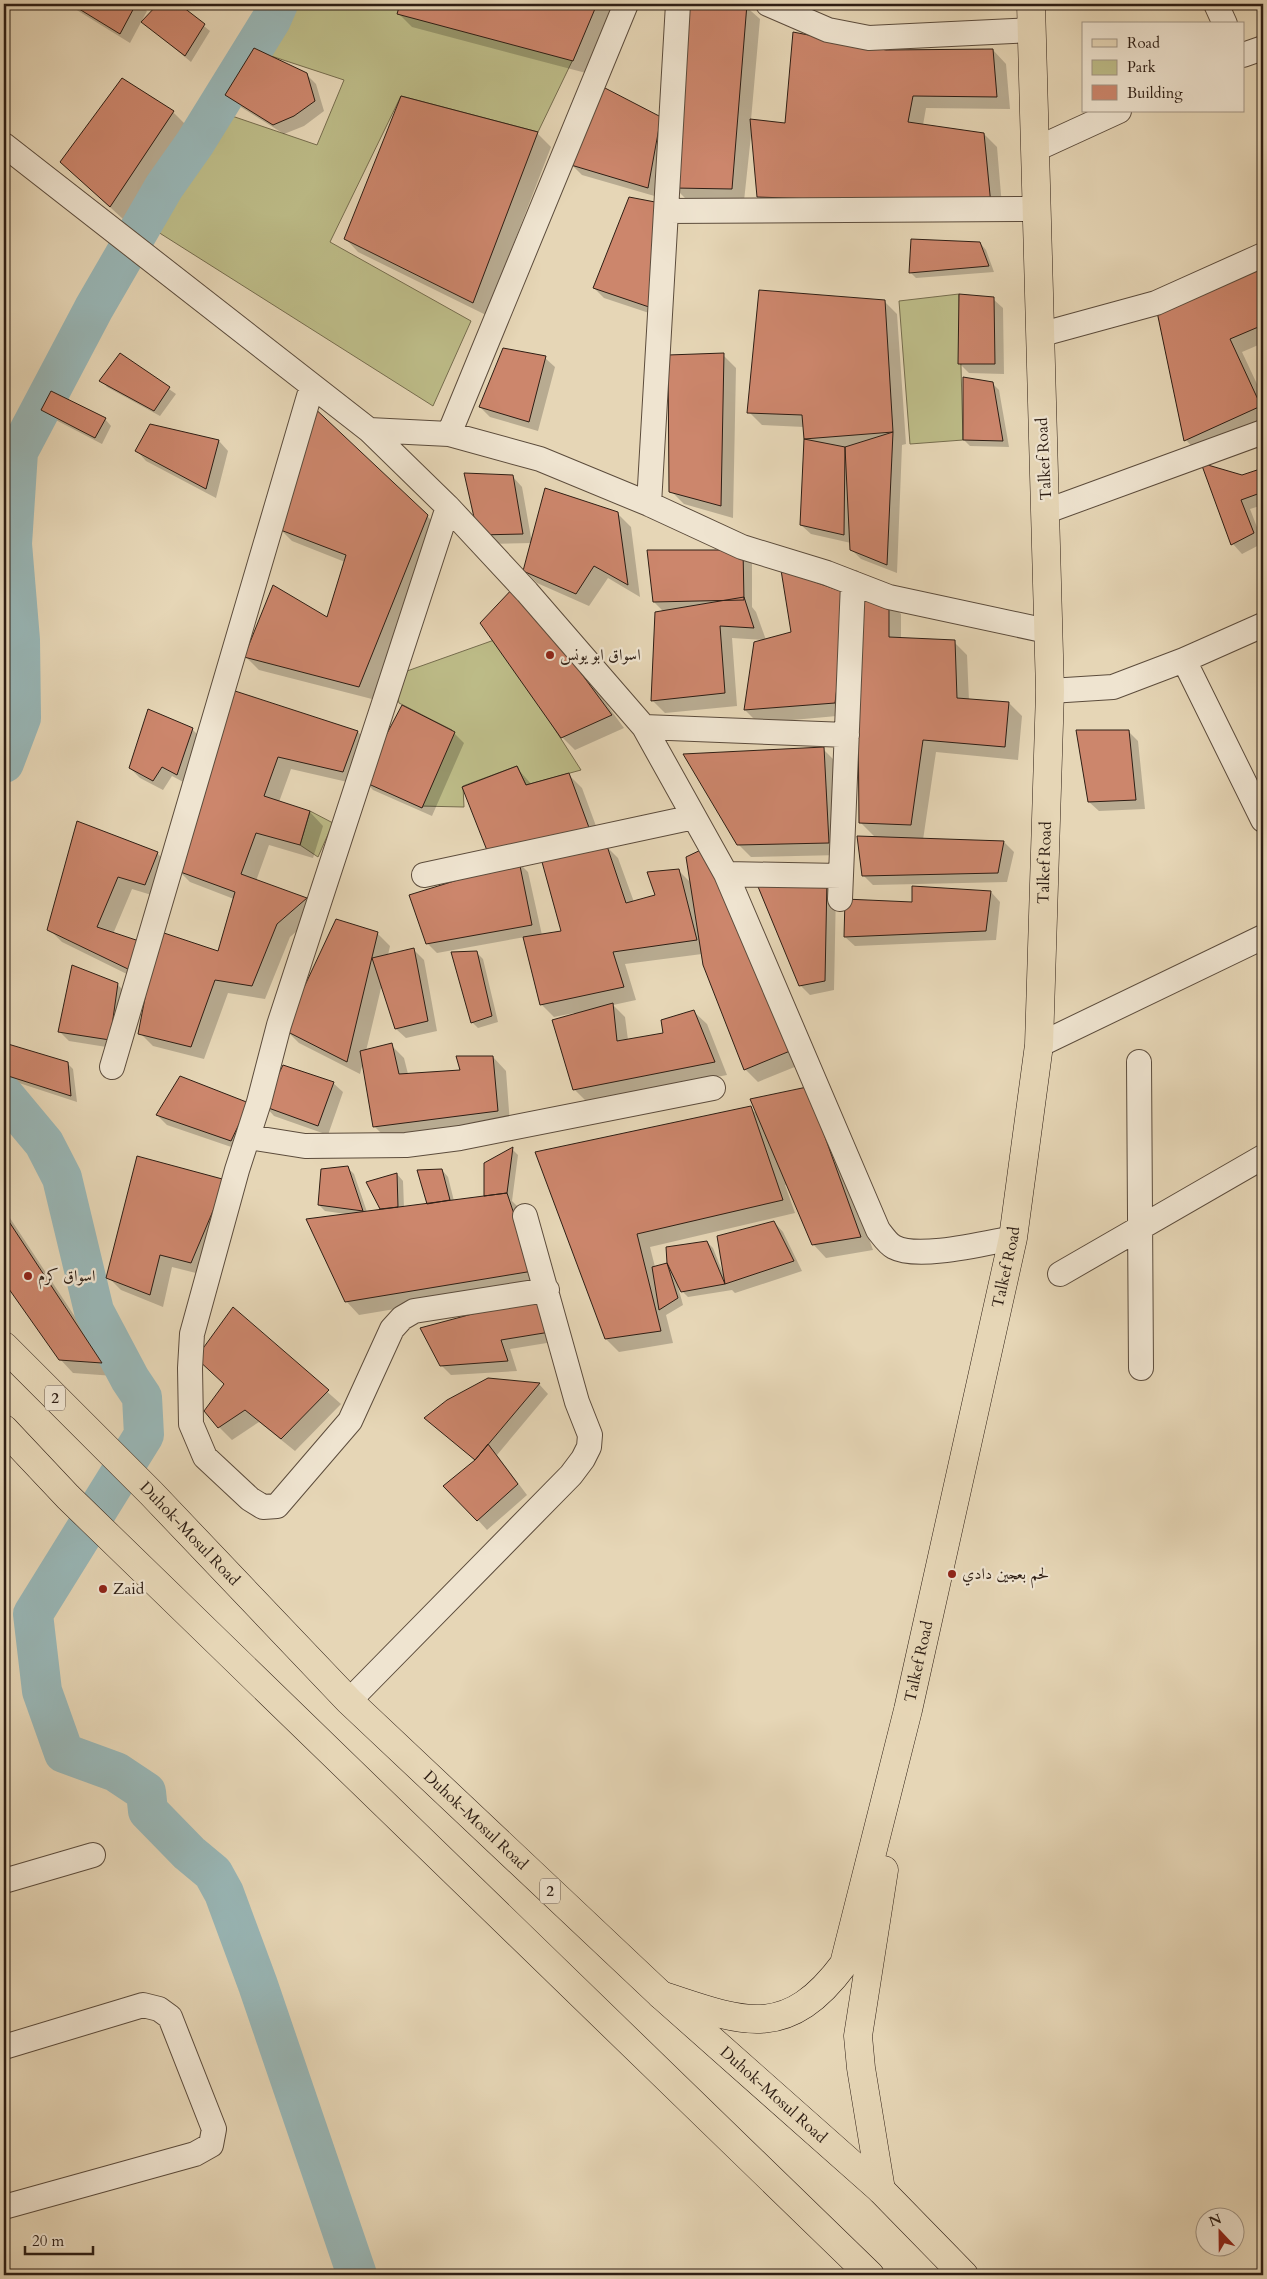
<svg xmlns="http://www.w3.org/2000/svg" width="1267" height="2279" font-family="Cardo,Amiri,serif">
<rect width="100%" height="100%" fill="#e6d6b6"/>
<filter id="stains"><feTurbulence type="fractalNoise" baseFrequency=".004" numOctaves="4"/><feColorMatrix values="0 0 0 0 .2 0 0 0 0 .09 0 0 0 0 .02 0 0 0 .5 -.17"/></filter>
<radialGradient id="worn" r=".72"><stop offset=".6" stop-color="#630" stop-opacity="0"/><stop offset="1" stop-color="#630" stop-opacity=".3"/></radialGradient>
<path fill="#bdbc88" stroke="#766d4e" d="M 287,4 L 401,4 L 577,51 L 538,132 L 401,96 L 330,242 L 471,321 L 433,406 L 158,232 L 229,115 L 317,145 L 344,80 L 265,54 Z
M 959,294 L 963,440 L 910,444 L 899,301 Z
M 497,639 L 581,770 L 526,785 L 517,766 L 463,786 L 464,807 L 419,806 L 452,730 L 399,703 L 393,676 Z
M 310,811 L 333,823 L 318,857 L 300,845 Z"/>
<path fill="#0003" fill-rule="evenodd" d="M 67,4 L 139,4 L 147,11 L 130,43 Z
M 159,4 L 177,4 L 210,31 L 191,62 L 143,22 Z
M 401,4 L 616,4 L 586,73 L 412,27 L 399,14 Z
M 685,4 L 743,4 L 760,19 L 751,120 L 786,125 L 886,51 L 993,50 L 1006,64 L 1010,109 L 926,108 L 923,125 L 984,134 L 997,147 L 1003,218 L 772,209 L 758,196 L 752,126 L 744,201 L 688,201 L 675,188 Z
M 306,74 L 316,84 L 324,111 L 304,126 L 284,134 L 236,104 L 227,95 Z
M 402,97 L 538,134 L 551,147 L 486,315 L 358,252 L 345,238 Z
M 173,112 L 186,125 L 123,219 L 75,175 Z
M 661,118 L 658,197 L 582,175 L 572,165 Z
M 630,199 L 658,316 L 604,298 L 594,288 Z
M 980,243 L 986,250 L 994,272 L 916,278 L 910,272 Z
M 1263,260 L 1263,343 L 1242,352 L 1263,397 L 1263,424 L 1198,453 L 1186,440 Z
M 993,299 L 1003,308 L 1004,374 L 969,373 L 959,363 Z
M 884,301 L 897,314 L 906,444 L 902,445 L 897,573 L 861,559 L 851,549 L 851,543 L 811,534 L 801,525 L 804,427 L 762,425 L 749,412 Z
M 120,355 L 176,394 L 160,416 L 107,387 L 101,380 Z
M 723,355 L 736,368 L 733,518 L 684,504 L 671,491 Z
M 545,358 L 555,367 L 538,431 L 490,417 L 480,407 Z
M 993,384 L 999,390 L 1009,447 L 970,446 L 964,440 Z
M 42,409 L 105,419 L 111,426 L 102,444 L 48,416 Z
M 151,426 L 219,441 L 228,451 L 216,498 L 146,461 L 137,451 Z
M 1203,465 L 1242,477 L 1263,469 L 1263,505 L 1250,509 L 1263,543 L 1242,554 L 1233,544 Z
M 513,477 L 522,487 L 532,543 L 617,513 L 631,527 L 640,597 L 608,578 L 589,606 L 537,583 L 524,570 L 532,543 L 489,544 L 479,534 Z
M 427,516 L 440,529 L 372,699 L 259,670 L 246,657 L 328,618 L 345,562 L 292,541 L 279,528 Z
M 742,551 L 752,561 L 752,607 L 756,612 L 766,640 L 792,633 L 848,595 L 888,601 L 901,614 L 901,639 L 954,642 L 967,655 L 969,701 L 1009,703 L 1022,716 L 1018,760 L 936,752 L 923,840 L 1004,842 L 1014,852 L 1007,882 L 873,885 L 863,875 L 876,838 L 861,823 L 859,639 L 848,715 L 758,723 L 745,710 L 764,640 L 732,638 L 737,706 L 665,713 L 652,700 L 664,612 L 654,602 Z
M 529,599 L 624,728 L 575,750 L 562,737 Z
M 236,692 L 358,732 L 371,745 L 356,784 L 291,769 L 279,802 L 310,812 L 323,826 L 313,858 L 269,845 L 256,881 L 306,899 L 319,912 L 290,937 L 265,999 L 228,993 L 204,1059 L 153,1046 L 140,1033 L 219,953 L 234,899 L 190,882 L 177,869 Z
M 192,729 L 202,739 L 187,784 L 172,776 L 163,790 L 140,778 L 130,768 Z
M 1128,731 L 1138,741 L 1145,809 L 1099,811 L 1089,802 Z
M 454,733 L 464,743 L 432,816 L 373,790 L 364,780 Z
M 823,749 L 836,762 L 841,855 L 751,857 L 738,844 Z
M 517,768 L 532,785 L 569,775 L 582,788 L 603,845 L 605,845 L 618,858 L 634,902 L 656,896 L 679,871 L 691,883 L 802,1064 L 758,1082 L 745,1069 L 702,954 L 625,964 L 636,1000 L 613,1005 L 625,1017 L 628,1040 L 664,1034 L 693,1011 L 707,1024 L 727,1075 L 587,1102 L 574,1089 L 574,1013 L 554,1017 L 541,1004 L 525,937 L 437,953 L 427,943 L 503,867 ZM 578,853 L 562,932 L 542,935 L 528,872 L 518,862 Z
M 78,822 L 157,853 L 170,866 L 158,897 L 132,889 L 113,934 L 143,982 L 62,942 L 49,929 Z
M 826,880 L 836,889 L 834,990 L 810,995 L 800,985 Z
M 991,892 L 1000,902 L 996,940 L 855,946 L 845,937 Z
M 377,933 L 390,946 L 388,955 L 414,950 L 424,960 L 437,1031 L 406,1038 L 396,1029 L 382,984 L 366,1051 L 391,1045 L 404,1058 L 408,1074 L 462,1071 L 493,1057 L 506,1071 L 510,1124 L 388,1140 L 375,1127 L 363,1062 L 360,1074 L 299,1043 L 286,1030 Z
M 476,952 L 483,959 L 498,1022 L 478,1028 L 472,1022 Z
M 117,984 L 127,994 L 119,1049 L 69,1041 L 59,1031 Z
M 67,1063 L 73,1069 L 77,1102 L 13,1081 L 6,1074 Z
M 333,1083 L 343,1092 L 328,1135 L 274,1116 L 265,1106 Z
M 820,1101 L 873,1250 L 826,1258 L 813,1244 L 787,1185 L 785,1185 L 795,1213 L 650,1247 L 655,1267 L 668,1264 L 707,1242 L 713,1248 L 723,1273 L 774,1222 L 783,1232 L 802,1271 L 735,1293 L 732,1290 L 688,1297 L 678,1287 L 683,1305 L 666,1315 L 673,1343 L 619,1352 L 606,1339 L 536,1153 L 750,1108 L 758,1115 Z
M 249,1104 L 240,1150 L 167,1125 L 157,1115 Z
M 512,1149 L 518,1155 L 512,1201 L 519,1208 L 545,1284 L 359,1315 L 346,1301 L 346,1214 L 325,1211 L 319,1205 L 348,1168 L 354,1174 L 367,1212 L 383,1210 L 381,1209 L 397,1174 L 403,1181 L 404,1208 L 429,1204 L 442,1170 L 448,1177 L 454,1201 L 487,1197 Z
M 225,1181 L 204,1275 L 172,1267 L 163,1307 L 121,1290 L 108,1277 Z
M 4,1209 L 114,1376 L 73,1373 L 60,1359 L 4,1280 Z
M 542,1297 L 559,1341 L 510,1349 L 517,1371 L 451,1375 L 441,1365 Z
M 233,1309 L 341,1404 L 295,1451 L 259,1422 L 232,1440 L 219,1427 Z
M 489,1379 L 539,1384 L 548,1394 L 497,1455 L 527,1495 L 487,1530 L 478,1520 L 476,1461 L 436,1427 Z"/>
<g fill="none" stroke-linecap="round" stroke-linejoin="round">
<path stroke="#99b7b7" stroke-width="40" d="M 4,763 L 21,718 L 20,640 L 12,544 L 18,452 L 94,308 L 164,187 L 195,143 L 271,20 L 278,4
M 4,1095 L 44,1143 L 62,1178 L 94,1311 L 130,1379 L 142,1397 L 144,1435 L 33,1614 L 42,1691 L 64,1753 L 116,1772 L 146,1792 L 148,1811 L 189,1853 L 213,1873 L 224,1893 L 258,1985 L 357,2275"/>
</g>
<path fill="#cc866c" stroke="#2e1e14" d="M 71,4 L 136,4 L 120,34 Z
M 158,4 L 179,4 L 205,24 L 185,56 L 141,22 Z
M 400,4 L 597,4 L 573,61 L 397,14 Z
M 683,4 L 747,4 L 732,189 L 674,188 Z
M 793,32 L 886,50 L 993,49 L 997,97 L 913,96 L 908,122 L 984,133 L 991,205 L 757,197 L 750,119 L 785,123 Z
M 254,48 L 307,73 L 315,101 L 294,116 L 273,125 L 225,95 Z
M 122,78 L 174,111 L 110,207 L 60,162 Z
M 603,87 L 661,117 L 648,188 L 571,165 Z
M 401,96 L 538,132 L 473,303 L 344,239 Z
M 629,197 L 655,202 L 649,307 L 593,288 Z
M 911,239 L 980,242 L 989,266 L 909,273 Z
M 1263,258 L 1263,325 L 1230,339 L 1261,406 L 1184,441 L 1156,307 Z
M 759,290 L 885,300 L 893,432 L 804,439 L 802,415 L 747,413 Z
M 959,294 L 994,297 L 995,364 L 958,364 Z
M 503,348 L 546,356 L 529,422 L 479,407 Z
M 120,353 L 170,387 L 154,411 L 99,381 Z
M 724,353 L 721,506 L 669,492 L 668,355 Z
M 963,377 L 993,382 L 1003,441 L 963,440 Z
M 51,391 L 106,418 L 95,438 L 41,410 Z
M 309,403 L 428,515 L 359,687 L 244,657 L 273,585 L 327,617 L 346,555 L 278,529 Z
M 150,424 L 219,440 L 206,489 L 135,451 Z
M 893,432 L 887,565 L 850,550 L 845,447 Z
M 804,439 L 845,447 L 844,535 L 800,525 Z
M 1201,463 L 1242,475 L 1263,468 L 1263,492 L 1241,500 L 1254,533 L 1231,545 Z
M 464,473 L 513,475 L 523,534 L 478,535 Z
M 545,488 L 618,512 L 628,585 L 594,566 L 576,594 L 523,571 Z
M 647,550 L 743,550 L 744,600 L 653,602 Z
M 781,570 L 849,594 L 835,703 L 744,710 L 754,642 L 791,632 Z
M 516,585 L 612,715 L 561,738 L 480,623 Z
M 857,594 L 889,600 L 889,637 L 955,640 L 957,698 L 1009,702 L 1005,747 L 923,740 L 911,825 L 859,823 Z
M 744,597 L 754,628 L 720,626 L 725,693 L 651,701 L 655,612 Z
M 235,691 L 358,731 L 343,772 L 278,757 L 264,796 L 310,811 L 300,845 L 256,833 L 241,874 L 307,898 L 277,924 L 252,986 L 215,980 L 191,1047 L 138,1034 L 158,931 L 218,951 L 235,892 L 175,870 Z
M 402,705 L 455,732 L 422,808 L 362,781 Z
M 148,709 L 193,728 L 177,775 L 162,767 L 153,781 L 129,768 Z
M 1076,730 L 1129,730 L 1136,800 L 1088,802 Z
M 824,747 L 829,843 L 737,845 L 683,754 Z
M 517,766 L 526,785 L 569,773 L 591,833 L 488,853 L 462,787 Z
M 77,821 L 158,852 L 145,885 L 118,877 L 97,927 L 139,941 L 130,970 L 47,930 Z
M 857,836 L 1004,841 L 998,873 L 862,876 Z
M 606,843 L 626,903 L 655,895 L 647,872 L 679,869 L 697,940 L 613,952 L 624,987 L 540,1005 L 523,937 L 561,931 L 542,862 Z
M 705,848 L 790,1051 L 744,1070 L 703,965 L 686,857 Z
M 519,861 L 532,925 L 426,944 L 409,895 Z
M 754,877 L 827,878 L 825,981 L 799,986 Z
M 912,886 L 991,891 L 986,931 L 844,937 L 845,899 L 912,902 Z
M 336,919 L 378,932 L 347,1062 L 284,1030 Z
M 414,948 L 428,1021 L 395,1029 L 372,958 Z
M 477,951 L 492,1016 L 471,1023 L 451,952 Z
M 72,965 L 118,983 L 110,1040 L 58,1032 Z
M 613,1003 L 617,1041 L 663,1033 L 661,1020 L 694,1010 L 715,1062 L 573,1090 L 552,1020 Z
M 392,1043 L 399,1074 L 460,1070 L 456,1056 L 493,1056 L 498,1111 L 373,1127 L 360,1051 Z
M 8,1044 L 68,1062 L 71,1096 L 5,1075 Z
M 283,1065 L 334,1082 L 318,1126 L 263,1106 Z
M 180,1076 L 249,1103 L 231,1141 L 156,1115 Z
M 807,1087 L 861,1237 L 812,1245 L 750,1099 Z
M 751,1106 L 783,1200 L 637,1234 L 661,1331 L 605,1339 L 535,1152 Z
M 513,1147 L 507,1193 L 484,1196 L 484,1163 Z
M 137,1156 L 226,1180 L 191,1263 L 160,1255 L 150,1295 L 106,1278 Z
M 348,1166 L 363,1211 L 318,1205 L 321,1169 Z
M 442,1169 L 450,1200 L 427,1204 L 417,1170 Z
M 397,1173 L 398,1207 L 380,1209 L 366,1182 Z
M 507,1193 L 533,1271 L 345,1302 L 306,1219 Z
M 4,1214 L 102,1363 L 59,1360 L 4,1282 Z
M 774,1221 L 794,1261 L 725,1284 L 717,1236 Z
M 707,1241 L 725,1284 L 681,1292 L 667,1263 L 666,1247 Z
M 667,1263 L 678,1298 L 659,1310 L 652,1267 Z
M 543,1295 L 550,1332 L 501,1340 L 508,1361 L 440,1366 L 420,1328 Z
M 233,1307 L 329,1390 L 281,1439 L 245,1410 L 218,1428 L 204,1411 L 224,1384 L 196,1358 Z
M 488,1378 L 540,1383 L 475,1460 L 424,1418 L 447,1400 Z
M 488,1444 L 518,1484 L 477,1521 L 443,1486 L 475,1460 Z"/>
<g fill="none" stroke-linecap="round" stroke-linejoin="round">
<defs>
<path id="minor" d="M 768,4 L 828,30 L 869,38 L 1033,30
M 1216,4 L 1225,24
M 1243,55 L 1263,48
M 4,145 L 369,430 L 448,507 L 527,592 L 644,727 L 726,874 L 878,1230 C 882,1235 888,1244 894,1247 C 918,1260 985,1243 1013,1238
M 1034,150 L 1119,111
M 666,211 L 1038,209
M 1039,335 L 1156,303 L 1263,255
M 369,430 L 449,434 L 540,459 L 649,504 L 742,547 L 827,573 L 889,597 L 1047,631
M 449,434 L 626,4
M 649,504 L 678,4
M 448,507 L 279,1025 L 259,1102 L 237,1170 L 192,1334 L 190,1368 L 191,1424 L 205,1457 L 250,1499 L 263,1507 L 277,1506 L 350,1421 L 392,1329 L 402,1318 L 414,1311 L 547,1290
M 1047,511 L 1263,432
M 1184,660 L 1263,820
M 1050,691 L 1113,687 L 1184,660 L 1263,625
M 644,727 L 847,735
M 726,874 L 841,876
M 424,875 L 694,817
M 840,899 L 853,583
M 1039,1045 L 1263,937
M 1139,1062 L 1141,1368
M 112,1067 L 312,386
M 248,1137 L 305,1146 L 406,1145 L 460,1138 L 713,1088
M 1060,1274 L 1263,1157
M 349,1701 L 571,1475 L 583,1459 L 589,1447 L 590,1435 L 577,1402 L 525,1216
M 4,1881 L 93,1855
M 4,2047 L 143,2005 L 159,2009 L 170,2017 L 214,2129 L 211,2145 L 195,2154 L 4,2207"/>
<g id="primary">
<path id="s1" d="M 661,1995 C 742,2022 786,2042 844,1964 L 908,1710 L 1013,1238 L 1039,1045 L 1050,691 L 1031,4"/>
<path d="M 881,2190 L 861,2068 L 858,2036 L 884,1870"/>
</g>
<g id="trunk">
<path id="s2" d="M 4,1346 L 151,1493 L 349,1701 L 661,1995 L 881,2190 L 964,2275"/>
<path d="M 4,1429 L 68,1497 L 870,2275"/>
</g>
</defs>
<use href="#minor" stroke="#5c4c3c" stroke-width="26"/>
<use href="#primary" stroke="#2e1e14" stroke-width="29"/>
<use href="#trunk" stroke="#2e1e14" stroke-width="29"/>
<use href="#minor" stroke="#efe4d0" stroke-width="24"/>
<use href="#primary" stroke="#e6d6b6" stroke-width="28"/>
<use href="#trunk" stroke="#e6d6b6" stroke-width="28"/>
</g>
<g fill="#8f2418" stroke="#efe4d0" stroke-width="2">
<circle cx="550" cy="655" r="5"/>
<circle cx="28" cy="1276" r="5"/>
<circle cx="952" cy="1574" r="5"/>
<circle cx="103" cy="1589" r="5"/>
</g>
<g text-anchor="middle" dominant-baseline="central" stroke-width="4.5" stroke-linejoin="round" paint-order="stroke">
<g fill="#efe4d0" stroke="#68594c" stroke-width="1">
<rect x="45" y="1385.5" width="20" height="25" rx="4"/>
<rect x="540" y="1878.5" width="20" height="25" rx="4"/>
</g>
<g font-size="15" font-weight="bold" fill="#2e1e14">
<text x="55" y="1398">2</text>
<text x="550" y="1891">2</text>
</g>
<g font-size="16" fill="#2e1e14" stroke="#efe4d0">
<text transform="translate(1044 459) rotate(-93)">Talkef Road</text>
<text stroke="none"><textPath href="#s1" startOffset="1329">Talkef Road</textPath></text>
<text stroke="none"><textPath href="#s1" startOffset="922">Talkef Road</textPath></text>
<text stroke="none"><textPath href="#s2" startOffset="264">Duhok-Mosul Road</textPath></text>
<text stroke="none"><textPath href="#s1" startOffset="518">Talkef Road</textPath></text>
<text stroke="none"><textPath href="#s2" startOffset="669">Duhok-Mosul Road</textPath></text>
<text stroke="none"><textPath href="#s2" startOffset="1074">Duhok-Mosul Road</textPath></text>
</g>
<g font-size="16" fill="#2e1e14" stroke="#efe4d0" text-anchor="start">
<text x="560" y="655">اسواق ابو يونس</text>
<text x="38" y="1276">اسواق كرم</text>
<text x="962" y="1574">لحم بعجين دادي</text>
<text x="113" y="1589">Zaid</text>
</g>
</g>
<rect width="1267" height="2279" fill="none" stroke="#e6d6b6" stroke-width="20"/>
<rect x="5" y="5" width="1257" height="2269" fill="none" stroke="#2e1e14" stroke-width="2.5"/>
<rect x="10" y="10" width="1247" height="2259" fill="none" stroke="#2e1e14"/>
<rect x="1082" y="22" width="162" height="90" fill="#efe4d0" stroke="#a29585"/>
<rect x="1092" y="39" width="25" height="8" fill="#e6d6b6" stroke="#a29585"/>
<text x="1127" y="48" font-size="15" fill="#2e1e14">Road</text>
<rect x="1092" y="60" width="25" height="15" fill="#bdbc88" stroke="#a29585"/>
<text x="1127" y="72" font-size="15" fill="#2e1e14">Park</text>
<rect x="1092" y="85" width="25" height="15" fill="#cc866c" stroke="#a29585"/>
<text x="1127" y="98" font-size="15" fill="#2e1e14">Building</text>
<g transform="translate(1220 2232) rotate(338)"><circle r="24" fill="#efe4d0" stroke="#a29585"/>
<path d="M0-4L9 19L0 12L-9 19Z" fill="#8f2418"/>
<text y="-8" font-size="14" font-weight="bold" text-anchor="middle" fill="#2e1e14">N</text>
</g>
<path d="M25 2246v8h68v-8" fill="none" stroke="#2e1e14" stroke-width="2.5"/>
<text x="32" y="2246" font-size="15" fill="#2e1e14" stroke="#efe4d0" stroke-width="4" paint-order="stroke">20 m</text>
<rect width="100%" height="100%" filter="url(#stains)"/>
<rect width="100%" height="100%" fill="url(#worn)"/>
</svg>
